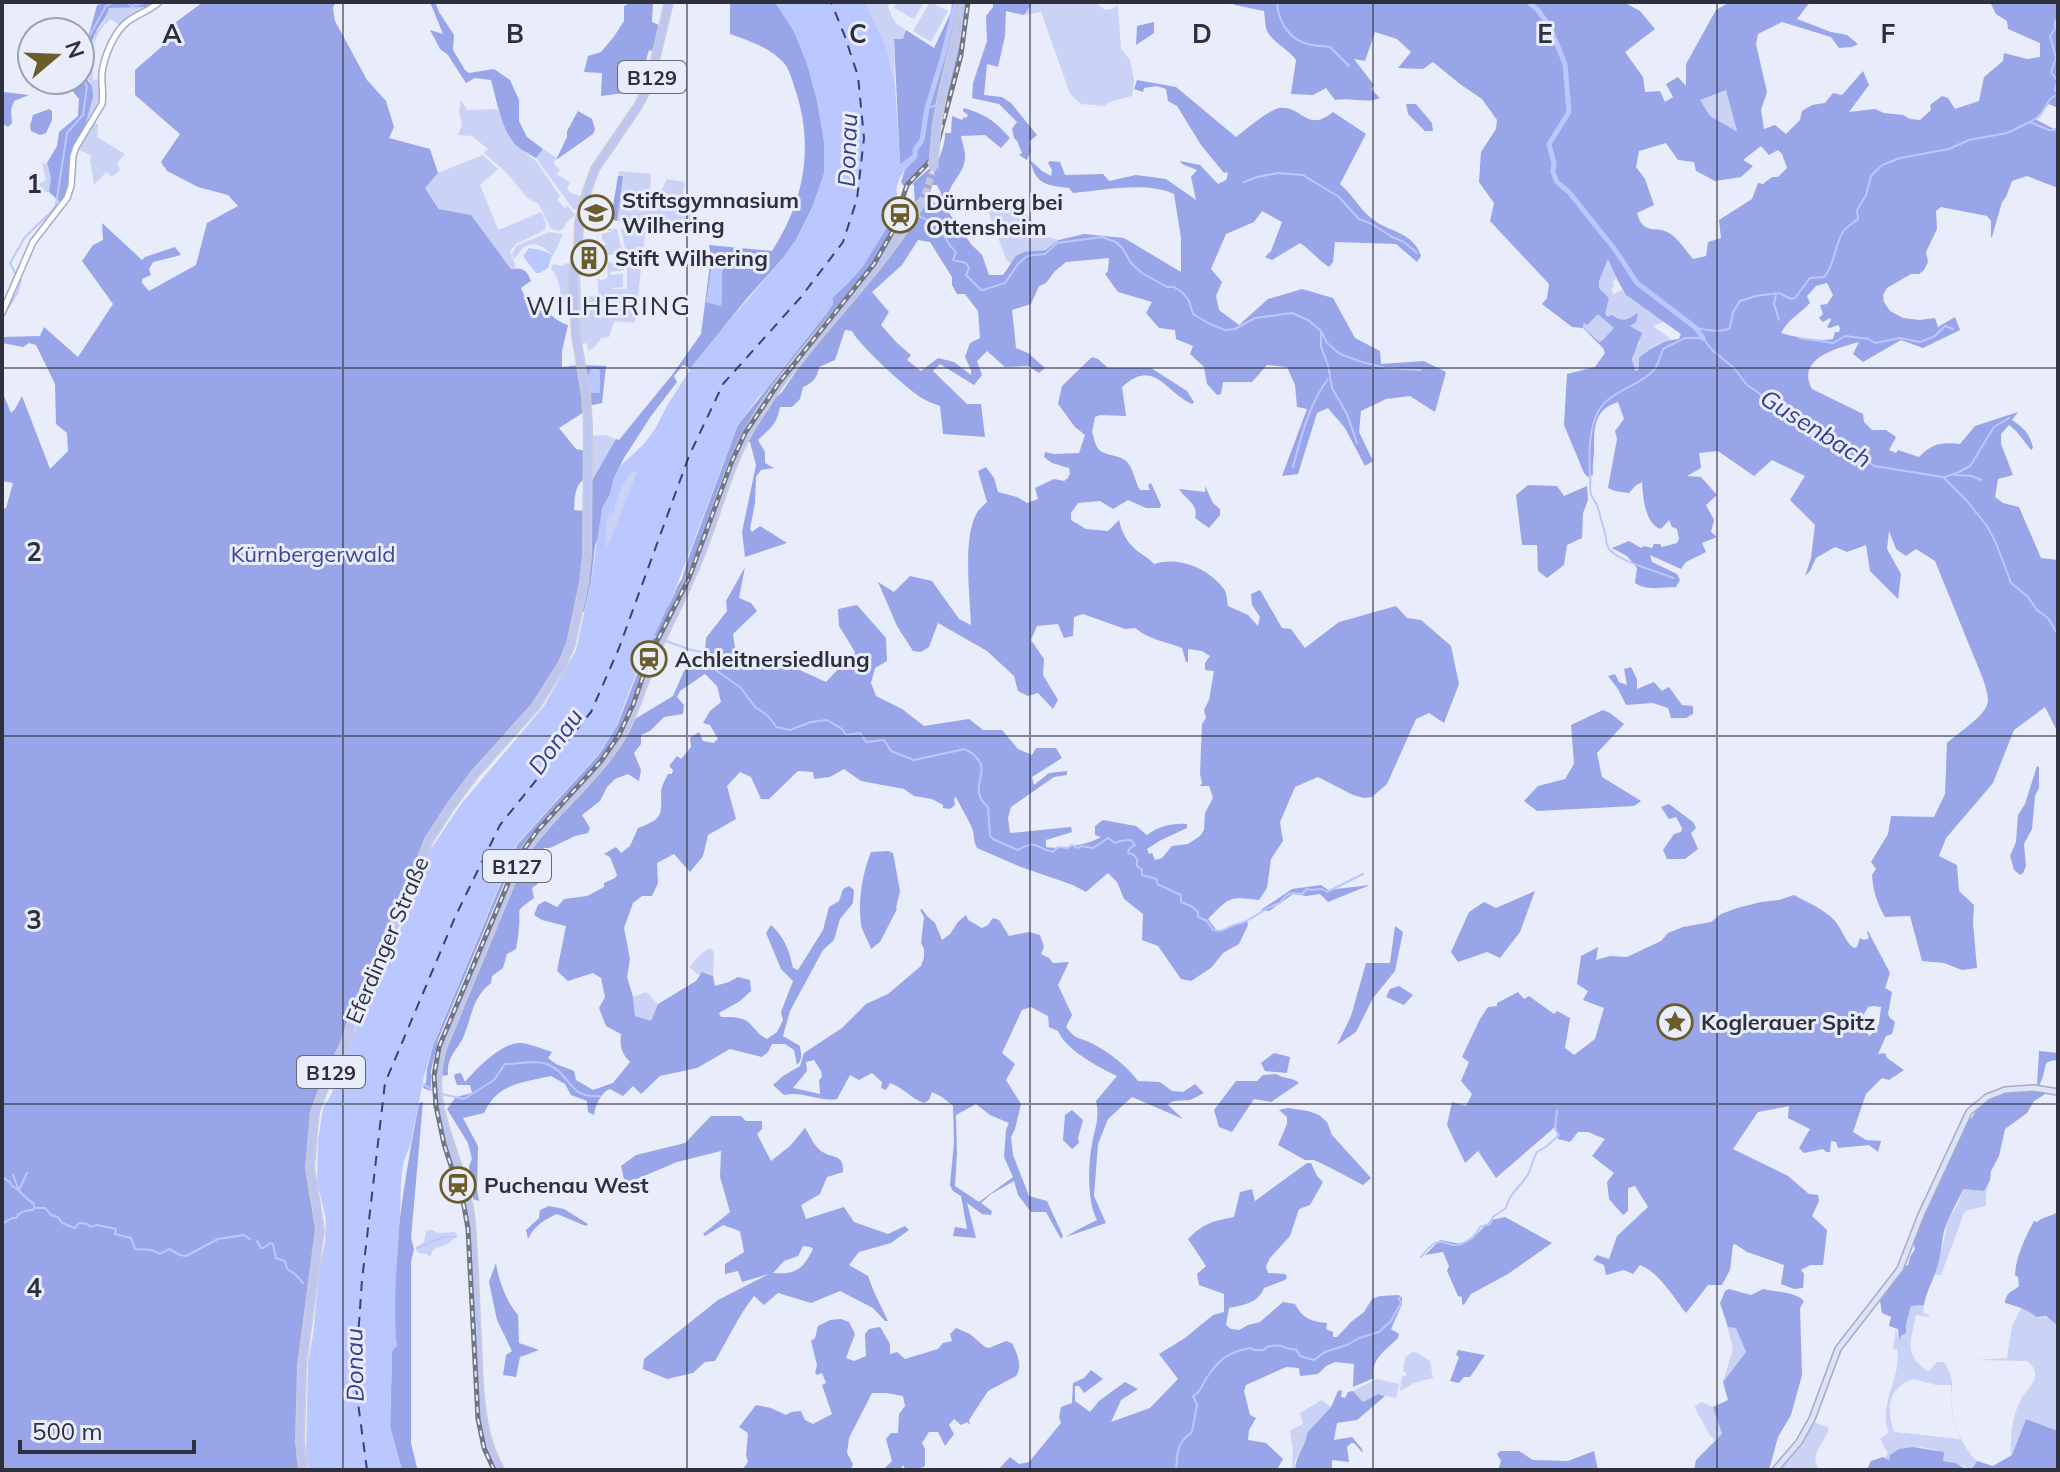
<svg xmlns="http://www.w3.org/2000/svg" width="2060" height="1472" font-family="Mulish,sans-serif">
<rect width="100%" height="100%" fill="#e9ecfa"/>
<path fill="#cad2f6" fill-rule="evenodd" d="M 865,2 L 890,2 L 888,6 C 891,17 895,24 906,30 L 903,40 L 894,40 L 895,84 L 886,47 Z
M 897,2 L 924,2 L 914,19 L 894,8 Z
M 930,2 L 948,11 L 931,42 L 913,31 Z
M 1033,2 L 1095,2 L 1105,10 L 1112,9 L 1118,5 L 1121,49 L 1130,60 L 1134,81 L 1132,96 L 1109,102 L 1105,106 L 1081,104 L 1070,94 L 1041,12 L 1024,15 Z
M 150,7 L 120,26 L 111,19 C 89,37 94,53 93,80 L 99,79 C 101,95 100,106 92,120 L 98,125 L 97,137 L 125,154 L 117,163 L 120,170 L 112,177 L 106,172 L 94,185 L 90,160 L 92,156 L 74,147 L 85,126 L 90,81 L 86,78 L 85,73 L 91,61 L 95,33 L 105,20 L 109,8 Z
M 1726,90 L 1738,132 L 1710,116 L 1699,99 Z
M 461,100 L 467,110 L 497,109 L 516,145 L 536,161 L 560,196 L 557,199 L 564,208 L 568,206 L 575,215 L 567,222 L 563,229 L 558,231 L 551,229 L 539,204 L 527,198 L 508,174 L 484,153 L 488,149 L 472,136 L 458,135 L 462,124 L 459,111 Z
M 543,149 L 557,158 L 553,163 L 560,170 L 556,174 L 570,182 L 567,189 L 570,193 L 584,197 L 580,209 L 573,209 L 536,158 Z
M 483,155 L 498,169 L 480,185 L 498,229 L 501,229 L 541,212 L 546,223 L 545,230 L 516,244 L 510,251 L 516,267 L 511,269 L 471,215 L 440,209 L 425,188 L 438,173 Z
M 42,163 L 47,164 L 51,178 L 49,192 L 26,190 L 46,180 Z
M 619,171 L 651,174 L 650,192 L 660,193 L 667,179 L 685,182 L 681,203 L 699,206 L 695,229 L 692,231 L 646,225 L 635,323 L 614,321 L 609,337 L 601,338 C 597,345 593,350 584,352 L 588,351 L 587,343 L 579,345 L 576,265 L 580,265 L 581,297 L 599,296 L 597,278 L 603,281 L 608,277 L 607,258 L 608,262 L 613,263 L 624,259 L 624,270 L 610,272 L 611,275 L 623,274 L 623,287 L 613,288 L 612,289 L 627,289 L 627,258 L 621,229 L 624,228 L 623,222 L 608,218 L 608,212 L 612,212 Z
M 983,197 C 1004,198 1024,210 1037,225 L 1041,226 L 1044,236 L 1059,240 C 1053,244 1048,249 1041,250 C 1027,253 1020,251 1011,264 L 1006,259 Z
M 608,229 L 617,229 L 623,256 L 618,256 L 617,254 L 607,255 L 602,253 L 602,245 L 606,245 L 603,240 L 602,241 L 602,234 L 614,231 L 608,231 Z
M 549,232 L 563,234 L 553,256 C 546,248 533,239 523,248 C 519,251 518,256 514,259 L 512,254 L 516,246 Z
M 1608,258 L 1616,275 L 1615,280 L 1612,283 L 1614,286 L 1611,289 L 1614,294 L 1622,290 L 1631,299 L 1665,321 L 1653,326 L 1672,340 C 1665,342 1657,343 1652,348 C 1645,356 1643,365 1634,371 C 1631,360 1633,351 1640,342 L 1630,326 L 1637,314 L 1626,321 L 1608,318 L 1604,314 L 1609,298 L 1599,288 L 1599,281 Z
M 565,263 L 572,265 L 572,303 L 560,301 C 562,292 558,275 551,269 L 553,264 L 562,266 Z
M 1598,313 L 1615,328 L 1603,340 L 1598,342 L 1583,327 L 1584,323 L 1587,324 Z
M 605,435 L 616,439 L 590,484 L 590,436 Z
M 632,471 L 638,471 L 607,549 L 606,527 L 610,511 L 613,513 C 616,497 622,485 632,471 Z
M 710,948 L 714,952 L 713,976 L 703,972 L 700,976 L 689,967 L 702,953 Z
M 646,992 L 658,1004 L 651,1022 L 635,1016 L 633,997 Z
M 1990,1180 L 1986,1192 L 1986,1206 L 1968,1210 L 1964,1213 L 1941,1275 L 1934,1275 L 1939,1264 L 1948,1219 L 1958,1204 L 1963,1189 L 1984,1191 Z
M 432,1230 L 438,1233 L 455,1232 L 457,1236 L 448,1244 L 434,1249 L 430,1257 L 426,1254 L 419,1253 L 416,1250 L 417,1247 L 424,1242 L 426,1231 Z
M 1921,1304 L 1924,1305 L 1923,1313 L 1929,1315 L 1929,1317 L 1916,1315 C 1911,1342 1903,1353 1928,1372 L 1937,1362 L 1944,1362 C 1957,1382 1950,1389 1952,1411 C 1954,1429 1965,1450 1977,1461 L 1971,1470 L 1956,1463 L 1943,1461 L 1943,1452 C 1920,1446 1908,1443 1889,1460 L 1887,1459 L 1885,1457 L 1888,1454 L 1880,1438 L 1889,1433 C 1877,1403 1903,1376 1897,1349 L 1893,1349 L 1896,1328 L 1899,1347 L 1898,1340 L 1905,1331 L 1911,1306 ZM 1914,1379 L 1936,1385 L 1951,1385 L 1953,1420 L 1960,1439 L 1894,1432 C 1886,1409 1888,1386 1914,1379 Z
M 2022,1307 L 2039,1318 C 2048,1315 2051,1321 2058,1326 L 2058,1431 L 2026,1419 L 2011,1456 C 2010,1435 2012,1417 2021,1399 C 2025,1392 2034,1384 2035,1377 C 2036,1369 2032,1365 2027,1361 L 1977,1360 L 2007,1358 L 2012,1326 Z
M 1725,1318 L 1728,1327 L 1736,1327 L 1746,1352 L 1723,1382 L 1733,1349 Z
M 1412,1352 L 1418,1353 L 1430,1361 L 1433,1378 L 1414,1383 L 1400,1391 L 1402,1376 L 1406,1376 L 1406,1372 L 1403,1372 L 1405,1358 Z
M 1377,1379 L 1399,1384 L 1396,1398 L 1378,1394 L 1363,1402 L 1353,1391 Z
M 1322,1400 L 1331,1407 L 1307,1433 L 1308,1439 L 1295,1461 L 1295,1470 L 1292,1470 L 1293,1450 L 1290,1431 L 1303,1424 L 1300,1413 Z
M 1702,1402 L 1713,1407 L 1722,1434 L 1716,1441 L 1709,1434 L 1695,1408 L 1695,1406 Z
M 1813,1422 L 1829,1428 C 1825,1444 1808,1454 1819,1470 L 1778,1470 L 1801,1443 Z"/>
<path fill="#98a5e8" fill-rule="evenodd" d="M 156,2 L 150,7 L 109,8 C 105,22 101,21 96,32 C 89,44 93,57 85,72 L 86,78 L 92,86 L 93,97 L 85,126 L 74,147 L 68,189 L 61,203 L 49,192 L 51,178 L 47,163 L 57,146 L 59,132 L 78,116 L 79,99 L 67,84 L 68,80 L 80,80 L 80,64 L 86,59 L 84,44 L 90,31 L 97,5 L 105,3 Z
M 203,2 L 335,2 L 333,8 L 335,21 L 367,80 L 386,101 L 394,127 L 389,138 L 430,149 L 438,173 L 425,188 L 439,209 L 471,215 L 511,269 C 523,267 527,270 531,281 L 521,288 L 529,307 L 538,304 C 548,311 556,322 568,325 L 562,351 L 562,367 L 579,365 L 584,412 L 559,428 L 576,449 L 586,451 L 584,479 C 574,487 575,497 574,510 L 585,511 L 584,570 L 568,648 L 541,696 L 459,792 L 413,873 L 314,1108 L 309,1167 L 319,1223 L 301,1367 L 302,1470 L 2,1470 L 2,509 L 6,508 L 13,483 L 2,481 L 2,391 L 11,413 L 15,409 L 22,396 L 50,469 L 68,451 L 67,433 L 56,424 L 55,384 L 36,345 L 29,343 L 23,347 L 2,343 L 2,337 L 40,336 L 44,327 L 78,357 L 113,304 L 82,261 L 93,245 L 103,240 L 102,223 L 142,260 L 145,257 L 175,247 L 181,255 L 153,262 L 149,269 L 151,275 L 142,279 L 142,283 L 149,291 L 196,265 L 207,223 L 238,206 L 228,195 L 198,187 L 167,171 L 161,162 L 180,134 L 135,95 L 135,70 L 167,42 L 172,25 Z
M 430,2 L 435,2 L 439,12 L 454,35 L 453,50 L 465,70 L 469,73 L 494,69 L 510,80 L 519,100 L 519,121 L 527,137 L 543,149 L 536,158 C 529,154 519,149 514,143 C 500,125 497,101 491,80 L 475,78 L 466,83 L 448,55 L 440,49 L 430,30 L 443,34 Z
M 632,2 L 653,2 L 652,22 L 661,26 L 656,52 L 649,50 L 642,74 L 634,80 L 631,92 L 601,96 L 602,73 L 584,72 L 588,56 L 601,52 L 613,38 L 624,21 L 624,6 Z
M 730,2 L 775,2 L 794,31 L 807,63 L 817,100 L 824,141 L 824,174 L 812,208 L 796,240 L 783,258 L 748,297 L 690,369 L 687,366 L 683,365 L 674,376 L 677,382 L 651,416 L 624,458 L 614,478 L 610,495 L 602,508 L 600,532 L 595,546 L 591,581 L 584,612 L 580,611 L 590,484 L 616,439 L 619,440 L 672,375 L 701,334 L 711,257 L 709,245 L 772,251 C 804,202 814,147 796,92 C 793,83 790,70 784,63 C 770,47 749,41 730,34 Z
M 952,2 L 960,2 L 958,12 L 965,17 L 961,47 L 949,99 L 940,98 L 933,154 L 905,188 L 901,182 L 905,170 L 900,165 L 894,39 L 903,39 L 906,30 L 934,48 L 951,12 Z
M 993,2 L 1033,2 L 1024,15 L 1006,11 L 1005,36 L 998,67 L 987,64 L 984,95 L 1002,97 L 1011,103 L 1037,135 L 1029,142 L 1031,150 L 1027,160 L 1019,155 L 1022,153 L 1017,141 L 1014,138 L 1012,129 L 1017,122 L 999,104 L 972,98 L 973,83 L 987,41 L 986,16 L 993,7 Z
M 1230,2 L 1623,2 L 1640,11 L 1655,29 L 1625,52 L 1643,77 L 1645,92 L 1660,91 L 1665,102 L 1673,97 L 1666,84 L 1678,77 L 1686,86 L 1686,64 L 1716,10 L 1730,2 L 1810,2 L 1797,19 L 1831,32 L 1847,35 L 1858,44 L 1852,47 L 1839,48 L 1831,37 L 1782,22 L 1758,34 L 1756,44 L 1767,92 L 1761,110 L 1764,129 L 1775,125 L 1786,134 L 1800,120 L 1802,111 L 1812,105 L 1825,103 L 1833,93 L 1842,95 L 1863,71 L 1869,85 L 1849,112 L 1875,109 L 1884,113 L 1903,115 L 1910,119 L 1920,120 L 1931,110 L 1930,105 L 1942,96 L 1948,98 L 1955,109 L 1979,101 L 1984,77 L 2003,61 L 2004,53 L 2027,59 L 2040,57 L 2040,43 L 2008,29 L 2007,21 L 1996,14 L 1990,2 L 2058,2 L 2058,108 L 2049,104 L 2035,119 L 2054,129 L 2058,127 L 2058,188 L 2027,176 L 2012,181 L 2006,197 L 2002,202 L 1992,237 L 1991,237 L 1991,221 L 1987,216 L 1941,207 L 1936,211 L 1937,229 L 1926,252 L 1928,262 L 1924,270 L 1919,274 L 1911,274 L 1887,288 L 1883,295 L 1884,302 L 1890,311 L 1903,318 L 1920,320 L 1935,318 L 1938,327 L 1955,317 L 1960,330 L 1923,348 L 1901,340 L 1863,362 L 1853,354 L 1859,342 C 1838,348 1795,358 1812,389 L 1863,414 L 1864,422 L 1872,430 L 1886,430 L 1896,437 L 1889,450 L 1896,453 L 1898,450 L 1919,457 C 1932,443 1942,442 1960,444 L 1975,426 L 2018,412 L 2012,420 C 2024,428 2030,434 2033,448 L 2031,450 L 2017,432 L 2009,425 L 2001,434 L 2001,444 L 2013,475 L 1998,479 L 1995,497 L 2003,503 L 2019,507 L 2041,558 L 2058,560 L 2058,733 L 2045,707 L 2014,730 L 1993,783 L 1946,838 L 1939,856 L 1957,865 L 1959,891 L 1974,905 L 1973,923 L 1977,968 L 1962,970 L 1944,963 L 1922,961 L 1910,916 L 1885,917 C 1877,903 1873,891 1872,875 L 1876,869 L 1871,862 L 1888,834 L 1891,816 L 1934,817 L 1945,794 L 1947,743 C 1957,734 1983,717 1987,705 C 1990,698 1985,686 1983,679 L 1935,561 L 1916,549 L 1906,556 L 1896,549 L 1889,531 L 1887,549 L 1901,574 L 1898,599 L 1870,571 L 1866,545 L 1847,552 L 1835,547 L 1816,558 L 1810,571 L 1805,576 L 1811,558 L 1815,525 L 1790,500 L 1805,476 L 1772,460 L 1754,476 L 1718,451 L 1699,453 L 1701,468 L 1687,476 L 1701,477 L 1717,495 L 1706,505 L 1714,520 L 1711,532 L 1717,537 L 1702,543 L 1706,552 L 1686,562 L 1681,569 L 1650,555 L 1652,562 L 1677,574 L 1680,580 L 1676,587 C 1663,587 1646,591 1635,583 L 1637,568 L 1627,556 L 1612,548 L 1629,541 L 1641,548 L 1644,546 L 1652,548 L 1654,544 L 1660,544 L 1662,547 L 1677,543 L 1679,539 L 1677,529 L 1672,527 L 1669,520 L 1661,529 C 1645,524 1643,498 1642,482 L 1635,486 L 1629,493 L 1615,491 L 1608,488 L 1617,439 L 1615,431 L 1624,419 L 1618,402 C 1594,409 1594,428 1594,449 C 1594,458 1592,466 1593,475 L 1588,477 L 1584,473 L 1564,425 L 1567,374 L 1595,367 L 1605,353 L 1603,348 L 1583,328 L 1572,327 L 1542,304 L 1547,298 L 1549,284 L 1490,221 L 1494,203 L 1479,182 L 1481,152 L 1496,129 L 1497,120 L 1482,99 L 1460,84 L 1433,62 L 1423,69 L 1398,68 L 1411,52 L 1397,39 L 1375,32 L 1365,61 L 1354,59 L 1374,85 L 1371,89 L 1380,98 C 1367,104 1350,97 1335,100 L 1326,88 L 1313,95 L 1291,94 L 1296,60 C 1289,49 1273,43 1267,31 C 1265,26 1265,17 1264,11 L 1235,5 ZM 1726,90 L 1737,131 L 1736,131 L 1710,116 L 1700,100 ZM 1666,143 L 1678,160 L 1694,162 L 1696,171 L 1715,181 L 1741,177 L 1753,166 L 1743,160 L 1761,146 L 1769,155 L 1778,150 L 1782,154 L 1787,168 L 1778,177 L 1772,177 L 1763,184 L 1758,183 L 1752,199 L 1719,220 L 1721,238 L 1708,242 L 1706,256 L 1693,259 C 1686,251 1680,241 1672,235 C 1657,223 1644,238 1637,213 L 1654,205 L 1645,179 L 1636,167 L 1639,151 ZM 1608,259 L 1618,281 L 1626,295 L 1681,334 L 1679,339 C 1663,340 1651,348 1639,358 L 1639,369 L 1635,371 L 1632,359 L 1642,333 L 1630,326 L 1636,322 L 1638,313 C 1627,320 1623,323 1612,315 L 1608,317 L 1605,314 L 1609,298 L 1599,288 L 1599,281 ZM 1827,283 L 1833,295 L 1827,304 L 1820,305 L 1823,314 L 1819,318 L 1823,322 L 1830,318 L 1831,320 L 1827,327 L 1830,328 L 1838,325 L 1840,328 L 1839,332 L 1835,332 L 1833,339 C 1818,342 1795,337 1781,333 C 1788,319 1800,314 1810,303 L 1807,296 L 1816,286 ZM 1598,314 L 1614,328 L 1603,340 L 1599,342 L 1583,327 L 1584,323 L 1587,325 Z
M 1154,22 L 1154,33 L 1136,45 L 1137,26 Z
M 1137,80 L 1176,87 L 1236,137 C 1247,129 1267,111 1279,108 C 1301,104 1307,134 1333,112 L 1366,134 L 1340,184 C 1352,194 1359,208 1371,218 C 1389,233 1413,231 1421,256 L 1417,262 L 1396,244 L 1335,242 L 1333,262 L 1329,267 C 1318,260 1311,250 1300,243 L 1272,260 L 1265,257 L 1271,251 L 1282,222 L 1262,211 L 1254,222 L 1226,234 L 1211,269 L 1222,282 L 1216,296 L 1219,310 L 1239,325 L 1268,299 L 1302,289 L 1333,298 L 1355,338 L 1380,351 L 1381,364 L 1424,361 L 1446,372 L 1435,412 L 1410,396 L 1386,399 L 1361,411 L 1359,432 L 1373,461 L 1365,466 L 1345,428 L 1328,408 L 1317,413 L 1298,474 L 1282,476 L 1307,409 L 1297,407 L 1295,385 L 1287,367 L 1267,365 L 1252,382 L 1223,382 L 1221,394 L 1217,395 L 1207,384 L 1204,367 L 1190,354 L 1193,346 L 1176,339 L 1175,330 L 1159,328 L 1146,313 L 1152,302 L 1118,292 L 1105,274 L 1108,271 L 1109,258 L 1066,262 L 1055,271 L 1046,283 L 1039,286 L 1031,304 L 1012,310 L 1016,348 L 1028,353 L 1045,368 L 1039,373 L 1028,366 L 1005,367 L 987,351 L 977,361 L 982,375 L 974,385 L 940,364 L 933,371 L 967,404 L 981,404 L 985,437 L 943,434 L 940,406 C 934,404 927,401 922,398 C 908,390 858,344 852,331 L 845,330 L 835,360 L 819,367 C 817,378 813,383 803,387 L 800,399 L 792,407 L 780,407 C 776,426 771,427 758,440 L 765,452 L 765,463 L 774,468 L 761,470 L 756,477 L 755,503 L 750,529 L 752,532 L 760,526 L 787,543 L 745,557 L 742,532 L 756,465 L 750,442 L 747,442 L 776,397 L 782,392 L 797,370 L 835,322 L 829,317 L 785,373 L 738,445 L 724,475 L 684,586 L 655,641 L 639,681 L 633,703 L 610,748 L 530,836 L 522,847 L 510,869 L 438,1040 L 431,1071 L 431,1091 L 423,1088 L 424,1084 L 426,1083 L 427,1069 L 433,1046 L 517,845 L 600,753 L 617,726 L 641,664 L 642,652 L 672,599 L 678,585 L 682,579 L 688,559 L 738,425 L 826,314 L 833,304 L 832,298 L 848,283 L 864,265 L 896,197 L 901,201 C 899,217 894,228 886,241 L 888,243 L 900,228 L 906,209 L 915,208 L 914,185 L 912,184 L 931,167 L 930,173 L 934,174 C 937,158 945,151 945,133 L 951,133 L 952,116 L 962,120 L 964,117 L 966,118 L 968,115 L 963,111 L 964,108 C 986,115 994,120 1010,138 L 1001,148 L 985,135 L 961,136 C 962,142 965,150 965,156 C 966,173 948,183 948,199 L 942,202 L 938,199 L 941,193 L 937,185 L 932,185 L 929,197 L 935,203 L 947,210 L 971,244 L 982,255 L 989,275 L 1003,275 L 1016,256 L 1024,252 L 1045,250 L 1059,240 L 1084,234 L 1124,238 L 1181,272 L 1181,238 L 1174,194 C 1147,181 1103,190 1073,193 L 1069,188 C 1046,185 1036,185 1030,160 L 1042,171 L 1051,176 L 1052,170 L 1048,163 L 1050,161 L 1060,162 L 1065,175 L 1103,174 L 1109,181 L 1136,175 L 1166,179 L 1196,200 L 1191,177 L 1197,170 L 1182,164 L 1180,161 L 1200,165 L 1218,184 L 1226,180 L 1228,174 L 1227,172 L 1224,173 L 1201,145 L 1177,106 L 1168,101 L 1166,89 L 1157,86 L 1144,88 L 1143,92 L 1134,89 ZM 918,240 L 930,242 L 952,277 L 952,285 L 957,294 L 965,294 L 978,311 L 980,338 L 970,343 L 965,357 L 971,370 L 971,375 L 954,362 L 938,358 L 921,371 L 907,360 L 911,355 L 896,342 L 881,325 L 889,312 L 872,292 L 902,265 Z
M 4,92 L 29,95 L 14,101 L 11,110 L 12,123 L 8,127 L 2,123 L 2,93 Z
M 1406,104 L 1416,104 L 1432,123 L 1433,131 L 1425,131 L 1408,114 Z
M 49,109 L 52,111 L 52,120 L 46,133 L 40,135 L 31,131 L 30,126 L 33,115 Z
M 578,111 L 592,119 L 595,129 L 593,134 L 556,160 L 567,137 L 567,131 Z
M 618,176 L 623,176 L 617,221 L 608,218 L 608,212 L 612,212 Z
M 1092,357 L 1098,359 L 1108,368 L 1151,368 L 1187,391 L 1194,402 L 1192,404 C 1165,392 1154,357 1122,387 L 1126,416 L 1100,415 L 1095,417 L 1092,432 C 1094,437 1094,441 1096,445 C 1100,456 1116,454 1125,460 C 1134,467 1134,481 1140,490 L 1150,490 L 1148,485 L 1151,483 L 1161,505 L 1160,508 L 1146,508 L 1128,500 L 1113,509 L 1100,501 L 1078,503 L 1071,513 L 1071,520 L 1086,529 L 1108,531 L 1119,520 C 1121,529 1125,539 1132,546 C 1138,553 1148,557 1154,564 C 1178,556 1208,568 1223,588 C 1227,592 1227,600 1228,606 L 1248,615 L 1258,626 L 1260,617 L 1252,605 L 1251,594 L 1260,590 L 1282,628 L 1291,629 L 1305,648 L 1339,622 L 1396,606 L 1407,618 L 1421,620 L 1451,646 L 1459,684 L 1444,723 L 1429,713 L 1416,719 L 1387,784 L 1372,797 L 1364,798 L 1353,795 L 1318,777 L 1295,787 L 1280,822 L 1283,841 L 1271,859 L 1267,888 L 1259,900 C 1228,896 1230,897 1208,919 L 1217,931 L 1224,930 L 1247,920 L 1248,925 L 1239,944 L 1223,953 L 1211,968 L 1191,981 L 1181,979 L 1158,946 L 1142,940 L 1143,914 L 1124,899 L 1117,882 L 1108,873 L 1086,892 L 1073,885 L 1021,867 L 977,848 C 973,841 975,836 972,828 C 968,818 961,808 956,797 L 954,798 L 955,805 L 950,809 L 943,808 L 943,805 L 932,799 L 914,796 L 904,789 L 861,781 L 844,769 L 830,777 L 814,779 L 813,772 L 798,771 L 769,799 L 761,799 L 751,777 L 740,772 L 727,786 L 736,819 L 708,835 L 703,856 L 690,872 L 674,854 L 657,863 L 658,883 L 652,896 L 642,896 L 633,903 L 624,928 L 630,959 L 627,977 L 633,997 L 635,1016 L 651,1021 L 658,1004 L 696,981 L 702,972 L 713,976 L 715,986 L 729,982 L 738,977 L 750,980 L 751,991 L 740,1001 L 719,1013 L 721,1017 C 732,1017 745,1016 752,1026 C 758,1032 759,1035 767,1039 L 777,1032 L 783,1020 L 781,1012 L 793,981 L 781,969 L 766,933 L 771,925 C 785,938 789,950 793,968 L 798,970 L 823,930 L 829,907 L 839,901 L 843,889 L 849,886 L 854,890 L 853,903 L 840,919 L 834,940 L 823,950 L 817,961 L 790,1011 L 783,1036 L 800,1046 C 801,1053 803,1059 797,1065 L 794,1050 L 785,1044 L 772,1044 L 768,1052 L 762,1057 L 730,1049 L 697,1068 L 660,1076 L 641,1094 L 633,1086 L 623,1096 L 610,1089 C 601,1092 595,1106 594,1115 L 588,1112 L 587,1101 L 571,1095 L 565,1084 L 551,1076 C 521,1083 498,1083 484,1113 L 463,1118 L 478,1146 L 477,1189 L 479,1201 L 473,1199 L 469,1166 L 472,1159 L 468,1143 L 447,1109 L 456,1097 L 472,1093 L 470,1085 L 457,1085 L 454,1076 L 455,1074 L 461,1073 L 465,1082 C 476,1069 502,1042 521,1043 C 531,1044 542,1049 552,1052 L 548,1058 L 556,1064 L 574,1071 L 576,1080 L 593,1090 L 613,1083 L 630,1062 C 621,1053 620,1047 621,1034 L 606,1026 L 599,1008 L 605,997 L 601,978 L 593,973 L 568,981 L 557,971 L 566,926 L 542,920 L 534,915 L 538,905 L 545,901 L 557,907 L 564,899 L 587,896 L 604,887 L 604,883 L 615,878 L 617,875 L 610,857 L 604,854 L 616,847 L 621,853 L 630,846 L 638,828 C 661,819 662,817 661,793 C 661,787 665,780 668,774 L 672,774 L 673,770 L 669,766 L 677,756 L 681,759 L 691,747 L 690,738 L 699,732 L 703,741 L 713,743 L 718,739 L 710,725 L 703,723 L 710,711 L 721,702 L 717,686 L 705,674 L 680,691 L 677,697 L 684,705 L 683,714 L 664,717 L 650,731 L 641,735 L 641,744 L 634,753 L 641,770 L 639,781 L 628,774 L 615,779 L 607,787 L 600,801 L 582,815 L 590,828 L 588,833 L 575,836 L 550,848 L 544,848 L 541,852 L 544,865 L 550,873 L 544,881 L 540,882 L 532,888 L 534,898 C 514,913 521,906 519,927 C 519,934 517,941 516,949 L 507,954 L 503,968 L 492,976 L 491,983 C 471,998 472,1019 462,1040 C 454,1054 447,1057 448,1075 L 440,1076 L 449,1035 L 484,956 L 512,884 L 528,851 L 599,772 L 635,719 L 673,696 L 684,671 L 705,651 L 706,638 L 727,611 L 726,601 L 745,567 L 739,598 L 751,603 L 757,611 L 733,634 L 736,656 L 752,667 L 791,666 L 826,682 L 842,665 L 852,662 L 855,652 L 839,626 L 838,609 L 857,605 L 886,638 L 887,661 L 875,668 L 871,683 L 876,696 L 902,709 L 924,726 L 969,719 L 983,730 L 1002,730 L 1018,749 L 1032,755 L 1036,748 L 1056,748 L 1062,758 L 1032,777 L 1034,785 L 1049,773 L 1067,771 L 1067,775 L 1054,777 L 1011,807 L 1008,818 L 1010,833 L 1071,827 L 1072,832 L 1046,840 L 1046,847 C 1058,850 1091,844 1101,837 L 1095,835 L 1095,826 L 1103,820 L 1136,826 L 1147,835 C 1159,826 1172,823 1187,824 L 1187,828 L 1161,840 L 1147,849 L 1149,854 L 1152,853 L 1155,860 L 1162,858 L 1172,846 L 1188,844 L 1200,836 L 1204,830 L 1205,813 L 1213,798 L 1209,786 L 1200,786 L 1202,783 L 1200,774 L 1202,724 L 1206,718 L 1204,710 L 1209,700 L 1214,671 L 1205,670 L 1205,663 L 1210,656 L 1202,651 L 1188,649 L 1188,662 L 1186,662 L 1182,648 C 1164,641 1150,640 1135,628 L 1125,629 L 1083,614 L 1074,617 L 1073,636 L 1064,638 L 1058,624 L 1037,626 L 1031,640 L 1044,659 L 1043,675 L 1058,700 L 1053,709 L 1038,693 L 1028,696 L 1018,691 L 1014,676 L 987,651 L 938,623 L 929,647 L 921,652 L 913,651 L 897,626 L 878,582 L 894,592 L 910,576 L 932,581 L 959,619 L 971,625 C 970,596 962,535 978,511 C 981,508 984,505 987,502 L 978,471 L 986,467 L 994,478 L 998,492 L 1017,497 L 1027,503 L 1038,499 L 1035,488 L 1054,479 L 1064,481 L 1068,478 L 1070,473 L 1069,468 L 1052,463 L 1044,457 L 1045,452 L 1054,454 L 1079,453 L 1085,435 L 1075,427 L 1058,404 L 1062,386 Z
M 583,365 L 606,366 L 602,403 L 588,406 Z
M 1528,485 L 1557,486 L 1564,496 L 1587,486 L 1588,500 L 1583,513 L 1582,538 L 1567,545 L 1564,565 L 1547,578 L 1538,571 L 1537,545 L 1522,545 L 1516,495 Z
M 1205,486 L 1213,503 L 1220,509 L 1220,515 L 1209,528 L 1195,518 C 1199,504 1185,499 1179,489 L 1205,492 Z
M 1631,667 L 1637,679 L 1637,689 L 1654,682 L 1662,691 L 1669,687 L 1682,705 L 1693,706 L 1693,714 L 1686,718 L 1671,718 L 1668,708 L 1653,703 L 1626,705 L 1618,689 L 1608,676 L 1615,674 L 1619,682 L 1627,685 L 1624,669 Z
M 1603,710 L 1610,713 L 1624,724 L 1597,753 L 1602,777 L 1641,801 L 1634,806 L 1537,811 L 1524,801 L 1538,786 L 1565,779 L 1574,764 L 1571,725 Z
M 2037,766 L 2039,767 L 2039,788 L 2035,796 L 2032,829 L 2024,844 L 2026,866 L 2023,873 L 2020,875 L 2014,870 L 2010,856 L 2016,842 L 2018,815 L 2025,804 Z
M 1669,804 L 1693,822 L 1696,828 L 1691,833 L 1698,849 L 1685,859 L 1667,859 L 1663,850 L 1674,834 L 1681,832 L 1682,828 L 1676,817 L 1669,819 L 1661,807 Z
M 888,851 L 893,853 L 900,891 L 896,908 L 897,909 L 880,942 L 871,949 C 869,942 863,933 861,925 C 858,900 862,875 871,852 Z
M 1321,885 L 1328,890 L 1370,885 L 1328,902 L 1320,894 L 1306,896 L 1293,894 L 1269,911 L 1261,910 L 1292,889 Z
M 1535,891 L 1520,932 L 1500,958 L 1487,952 L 1458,962 L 1451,952 L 1469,912 L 1484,902 L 1496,908 Z
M 1794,895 C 1808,903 1824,909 1835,921 C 1842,929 1845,942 1854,948 L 1857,947 L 1860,938 L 1864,940 L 1869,938 L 1867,932 L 1868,931 L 1890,973 L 1885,988 L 1892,992 L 1888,1014 L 1890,1018 L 1895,1022 L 1892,1034 L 1886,1036 L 1878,1054 L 1885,1053 L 1887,1058 L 1904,1070 L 1889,1080 L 1882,1078 L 1866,1094 L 1853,1132 L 1866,1140 L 1881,1141 L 1878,1152 L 1869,1145 L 1838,1148 L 1836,1142 L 1831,1141 L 1830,1152 L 1826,1152 L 1823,1149 L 1804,1153 L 1799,1148 L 1810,1129 L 1788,1118 L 1789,1106 L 1758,1112 L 1733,1149 L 1788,1176 L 1809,1194 L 1818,1195 L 1819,1201 L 1812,1216 L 1827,1230 L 1823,1265 L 1810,1265 L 1801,1270 L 1804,1274 L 1803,1288 L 1794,1289 L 1781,1284 L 1784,1265 L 1747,1252 L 1735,1244 L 1733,1245 L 1730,1270 L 1722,1285 L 1708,1285 L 1686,1313 C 1673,1297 1660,1273 1640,1265 L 1633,1274 L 1624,1270 L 1606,1275 L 1604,1265 L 1593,1260 L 1597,1255 L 1609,1259 L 1617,1236 L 1648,1207 L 1635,1186 L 1628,1188 L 1628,1211 L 1623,1215 L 1609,1199 L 1607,1182 L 1614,1173 L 1592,1156 L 1605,1139 L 1588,1132 L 1578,1132 L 1570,1142 L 1558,1139 L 1556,1126 L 1496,1178 L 1478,1151 L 1465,1163 L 1447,1125 L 1452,1102 L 1466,1106 L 1472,1094 L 1461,1081 L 1469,1062 L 1462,1057 L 1480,1019 L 1488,1007 L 1497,1006 L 1497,1003 L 1518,992 L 1524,999 L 1529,996 L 1554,1014 L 1557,1011 L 1570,1018 L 1565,1048 L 1574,1055 L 1595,1039 L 1604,1008 L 1583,1000 L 1588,991 L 1577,984 L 1581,956 L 1598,947 L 1596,960 L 1610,956 L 1627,957 L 1661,941 L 1668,933 L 1683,927 L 1711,922 L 1721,914 L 1737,908 L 1761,902 L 1779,900 ZM 1874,1006 L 1881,1007 L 1879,1024 L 1870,1036 L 1855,1023 L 1861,1019 L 1868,1007 Z
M 922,909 L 927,916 L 935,923 L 942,940 L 950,934 L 958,922 L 966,915 L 968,920 L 982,928 L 988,925 L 993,918 L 999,920 L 1009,936 L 1029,932 L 1040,935 L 1044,947 L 1041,954 L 1049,958 L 1053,963 L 1069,962 L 1058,985 L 1072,1015 L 1066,1027 C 1078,1042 1078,1036 1093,1044 C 1110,1053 1126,1065 1138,1081 L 1160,1082 L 1172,1091 L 1183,1092 L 1195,1084 L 1204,1093 L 1190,1100 L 1174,1101 L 1167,1104 L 1183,1119 L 1132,1097 L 1108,1119 L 1098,1144 L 1094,1196 L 1106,1223 L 1066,1237 L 1077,1230 L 1097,1220 C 1087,1202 1088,1165 1092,1144 C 1095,1128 1100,1117 1096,1101 L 1117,1076 C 1098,1067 1066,1050 1058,1031 L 1049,1027 L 1048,1016 L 1031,1007 L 1022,1010 L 1002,1053 L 1015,1064 L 1006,1080 L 1021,1104 L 1015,1129 L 1011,1137 L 1013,1155 L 1029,1196 L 1047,1201 L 1063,1236 L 1061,1239 L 1046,1212 L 1031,1212 L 1018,1195 L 1014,1181 L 991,1194 L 981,1203 L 992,1211 L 991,1215 L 982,1214 L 967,1203 L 976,1238 L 953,1236 L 955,1227 L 967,1229 L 961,1196 L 953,1191 L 950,1185 L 954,1142 L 953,1106 L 942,1097 L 932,1092 L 929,1100 L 924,1103 C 910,1098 904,1088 890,1083 L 886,1090 L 881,1088 L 882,1082 L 872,1073 L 859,1080 L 850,1075 L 837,1099 C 819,1102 803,1091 784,1095 L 773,1085 L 783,1076 L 800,1066 L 804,1053 L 842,1028 L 866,1004 L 888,994 L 921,966 L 924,958 L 924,949 L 921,943 L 924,917 L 920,910 ZM 814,1060 L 821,1071 L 822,1077 L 819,1080 L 820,1094 L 793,1088 L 807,1071 L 806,1062 ZM 976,1104 L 990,1115 L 1009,1123 L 1006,1130 L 1004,1157 L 1013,1177 L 979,1202 L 955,1186 L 957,1154 L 956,1115 Z
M 1395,926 L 1403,932 L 1395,971 L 1373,998 L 1356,1032 L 1337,1045 L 1351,1016 L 1366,963 L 1390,963 Z
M 1399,986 L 1413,995 L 1404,1005 L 1386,997 L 1390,989 Z
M 2039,1051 L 2058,1053 L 2058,1060 C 2042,1061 2047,1065 2043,1076 C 2042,1080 2040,1083 2039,1086 L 2037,1086 Z
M 1274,1053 L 1290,1057 L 1287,1073 L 1265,1071 L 1261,1063 Z
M 1276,1074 C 1284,1079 1292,1077 1299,1083 L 1271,1102 L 1254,1099 L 1232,1132 L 1219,1127 L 1214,1110 L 1236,1081 L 1257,1081 L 1263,1075 Z
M 2034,1089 L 2047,1093 L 2034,1101 L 2027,1113 L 2005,1129 L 1999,1156 L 1991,1171 L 1990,1180 L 1984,1191 L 1963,1189 C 1957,1204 1946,1219 1943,1236 C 1941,1247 1941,1258 1937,1268 C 1933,1281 1926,1292 1924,1305 L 1911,1306 L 1906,1325 L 1906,1333 L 1901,1336 L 1899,1341 L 1898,1329 L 1889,1326 L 1891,1317 L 1882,1313 L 1880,1301 L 1905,1266 L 1908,1265 L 1910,1257 L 1915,1249 L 1913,1241 L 1968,1121 C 1975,1116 1974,1112 1979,1105 C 1990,1090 2018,1091 2034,1089 Z
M 423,1102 L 411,1238 L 414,1249 L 411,1262 L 411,1443 L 417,1468 L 424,1470 L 402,1470 L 390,1427 L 392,1351 L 396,1346 C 389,1265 404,1183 419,1103 Z
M 1288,1108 L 1308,1111 L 1319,1115 L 1327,1122 L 1332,1135 L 1371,1178 L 1363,1185 L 1327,1166 L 1314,1160 L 1305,1160 L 1278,1145 L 1287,1124 L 1287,1117 L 1279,1110 Z
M 1072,1110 L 1083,1120 L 1078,1138 L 1079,1143 L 1072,1149 L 1063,1140 L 1065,1115 Z
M 711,1116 L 741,1116 L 746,1121 L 762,1121 L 762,1129 L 757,1134 L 771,1161 L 790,1146 L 805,1128 C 810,1135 813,1145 821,1151 C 832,1159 844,1153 843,1172 L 827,1177 L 820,1194 L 801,1205 L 806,1219 L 844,1207 L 854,1222 L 888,1234 L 905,1226 L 909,1230 L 891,1243 L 859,1252 L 849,1265 L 868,1276 L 874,1292 L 888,1321 L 885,1321 L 873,1308 L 840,1291 L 811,1303 L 778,1293 L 764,1305 L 754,1296 C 739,1315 728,1339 715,1361 L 705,1362 L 693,1373 L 667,1379 L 643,1369 L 644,1359 L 718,1300 L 769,1274 L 742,1282 L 738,1271 L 725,1274 L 725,1264 L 744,1252 L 740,1231 L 723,1225 L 705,1236 L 703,1234 L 730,1212 L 720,1177 L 721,1151 L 677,1162 L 625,1184 L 621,1166 L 636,1155 L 685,1143 ZM 803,1246 L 811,1247 L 813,1249 C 803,1269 796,1275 773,1273 L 784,1261 L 798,1256 Z
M 1307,1163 L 1311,1163 L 1317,1176 L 1323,1182 L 1310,1205 L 1299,1209 L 1290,1236 L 1270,1258 L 1266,1266 L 1268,1273 L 1285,1274 L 1287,1277 L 1285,1280 L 1264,1288 C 1258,1303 1244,1305 1229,1308 L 1226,1325 L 1231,1329 L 1239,1330 L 1248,1325 L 1260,1322 L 1283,1302 L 1295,1304 C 1302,1318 1312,1322 1327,1323 L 1326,1329 L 1333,1332 L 1333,1337 L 1337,1337 L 1351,1322 L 1364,1312 L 1372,1299 L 1380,1296 L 1399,1295 L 1402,1298 L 1402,1304 L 1391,1329 L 1399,1334 L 1398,1338 C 1386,1350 1370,1359 1374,1378 L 1353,1387 L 1354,1364 L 1335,1362 L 1326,1366 L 1318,1374 L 1300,1376 L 1299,1368 L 1286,1367 L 1246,1385 L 1244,1391 L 1250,1415 L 1256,1418 L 1249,1430 L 1248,1440 L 1266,1443 L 1283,1459 L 1278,1468 L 1279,1470 L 998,1470 L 1010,1457 L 1019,1464 L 1029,1462 L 1061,1423 L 1059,1417 L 1061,1407 L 1072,1403 L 1073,1383 L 1084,1378 L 1091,1370 L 1103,1379 L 1084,1393 L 1079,1386 L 1075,1386 L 1075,1401 L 1090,1412 L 1099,1401 L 1125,1382 L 1138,1389 L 1121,1400 L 1111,1422 L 1150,1408 L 1178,1379 L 1159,1354 L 1185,1338 L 1213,1315 L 1224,1312 L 1224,1294 L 1199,1285 L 1197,1274 L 1206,1266 L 1188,1239 C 1204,1223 1213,1221 1234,1217 L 1240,1192 L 1252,1189 L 1255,1201 Z
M 549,1206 L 564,1209 L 588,1224 L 586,1226 L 557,1214 C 545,1219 534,1226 528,1239 L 526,1230 L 539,1218 L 540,1210 Z
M 2058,1211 L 2058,1326 L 2046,1316 L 2037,1317 C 2024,1308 2019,1307 2005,1303 C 2006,1291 2013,1292 2019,1286 L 2018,1277 L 2015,1275 C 2016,1256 2025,1238 2034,1221 L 2037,1222 C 2044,1216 2052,1217 2058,1211 Z
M 1505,1217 L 1552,1243 L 1508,1274 L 1471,1294 L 1464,1305 L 1462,1304 L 1462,1297 L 1458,1296 L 1447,1271 L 1449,1266 L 1443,1252 L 1425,1255 L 1440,1240 L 1461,1244 L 1472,1239 L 1491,1220 Z
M 496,1263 C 498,1279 507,1303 518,1315 L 519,1343 L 539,1350 L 520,1357 L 516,1377 L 503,1375 L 506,1355 L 512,1351 L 497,1320 L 489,1282 Z
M 1729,1289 L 1751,1295 L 1763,1289 C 1776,1292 1796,1292 1804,1301 L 1800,1308 L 1802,1375 L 1791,1415 L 1778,1437 L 1769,1470 L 1694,1470 L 1696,1460 L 1722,1434 L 1713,1407 L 1728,1400 L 1723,1382 L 1746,1352 L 1736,1328 L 1728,1327 L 1720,1303 L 1725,1291 Z
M 841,1319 L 849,1322 L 855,1334 L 846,1358 L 854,1361 L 866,1356 L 865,1334 L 869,1329 L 880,1327 L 890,1344 L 890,1354 L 897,1352 L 905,1359 L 938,1349 L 943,1343 L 952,1341 L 950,1334 L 956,1328 L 970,1334 L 985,1347 L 989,1348 L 1006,1341 L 1012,1343 C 1017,1353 1023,1366 1016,1376 L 988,1391 L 969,1420 L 970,1425 L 967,1422 L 961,1425 L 954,1419 L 949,1425 L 954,1434 L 945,1446 L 938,1432 L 929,1432 L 922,1443 L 925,1449 L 925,1466 C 920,1470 912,1468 906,1470 L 903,1465 L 900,1470 L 883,1470 L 892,1461 L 886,1439 L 891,1433 L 898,1433 L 899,1414 L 905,1406 L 903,1396 L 886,1393 L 872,1393 L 849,1438 L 847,1453 L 853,1464 L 851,1470 L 742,1470 L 748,1462 L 746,1455 L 748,1433 L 739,1427 L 756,1405 L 771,1408 L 786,1415 L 791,1412 L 801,1411 L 805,1420 L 813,1424 L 832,1414 L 822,1385 L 826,1383 L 822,1373 L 817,1375 L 815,1373 L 817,1365 L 811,1341 L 815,1338 L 818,1326 L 830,1320 Z
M 1458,1350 L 1485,1355 L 1470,1377 L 1464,1377 L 1459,1383 L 1450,1381 L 1459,1357 L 1456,1355 Z
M 1342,1390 L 1341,1397 L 1345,1398 L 1348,1392 L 1353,1391 L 1363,1402 L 1378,1394 L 1385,1396 L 1357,1420 L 1337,1423 L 1334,1440 L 1352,1437 L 1362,1449 L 1363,1453 L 1354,1443 L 1351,1443 L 1347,1447 L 1349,1462 L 1332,1460 L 1332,1470 L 1295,1470 C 1296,1454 1306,1447 1307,1433 L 1331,1407 L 1338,1391 Z
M 2026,1419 L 2058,1431 L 2058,1470 L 1971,1470 L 1977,1461 L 1993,1466 L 2012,1455 Z
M 1913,1447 L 1944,1452 L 1943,1461 L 1956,1463 L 1967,1470 L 1867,1469 L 1871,1461 L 1883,1457 L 1889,1460 L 1890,1455 L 1899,1449 Z
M 1500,1451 L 1519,1451 L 1533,1460 L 1568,1461 L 1594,1451 L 1598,1470 L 1498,1470 L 1501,1461 L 1497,1454 Z"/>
<path fill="#bbc7ff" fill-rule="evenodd" d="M 775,2 L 865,2 L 886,47 L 895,84 L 900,164 L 913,155 L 917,158 C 906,169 894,179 897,195 L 891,207 L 891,221 L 864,265 L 848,283 L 832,298 L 833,304 L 826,314 L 775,379 L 757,399 L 738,425 L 672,598 L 636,674 L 615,729 L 600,752 L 516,845 L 433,1046 L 424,1076 L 410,1147 C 398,1167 402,1192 400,1214 C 398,1260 392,1300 397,1346 L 392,1351 L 390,1427 L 402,1470 L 309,1470 L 306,1458 L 308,1362 L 313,1335 L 319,1270 L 325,1242 L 326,1219 L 317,1182 L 318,1141 L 323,1108 L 332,1093 L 334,1077 L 414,899 L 429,852 L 461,804 L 544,706 L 576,650 L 591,581 L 602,508 L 610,495 L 614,478 L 619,467 L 644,444 L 655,429 L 668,404 L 695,362 L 719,333 L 783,258 L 796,240 L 812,208 L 824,174 L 824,141 L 817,100 L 807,63 L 794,32 ZM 637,471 L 637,472 L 607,548 L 606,527 L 610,512 L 612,514 L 614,513 C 616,497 622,485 632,472 Z
M 529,248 L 541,250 L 552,255 L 548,268 L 540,273 L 536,273 L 523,256 Z
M 716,261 L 725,263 L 722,273 L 722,303 L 720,306 L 706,302 L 712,264 Z
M 591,369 L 599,369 L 600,372 L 600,393 L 590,393 L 587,378 Z"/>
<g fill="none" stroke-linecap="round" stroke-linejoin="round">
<path stroke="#bbc7ff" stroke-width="2" d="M 125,2 L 132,6 L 148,2
M 1277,2 C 1278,19 1287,37 1304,43 C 1312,46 1322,46 1330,47 L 1349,66
M 2058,18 L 2055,21 L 2055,29 L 2050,36 L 2056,58 L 2051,72 L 2058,82
M 2058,85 L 2056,85 L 2055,91 L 2058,92
M 927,108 L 937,105
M 2030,122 L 2040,116 L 2050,99 L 2058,94
M 1244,182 L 1257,177 L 1278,173 L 1303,175 L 1339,197 L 1359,219 L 1372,224 L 1392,237 L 1404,242 L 1417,253
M 917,214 C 923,220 929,219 935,224 C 945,232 946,244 956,252 L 953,260 L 966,263 L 969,268 L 966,275 L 981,290
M 16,274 L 10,263 L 25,237 L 52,211 L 56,205 L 67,133 L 83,115 L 87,86 L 81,77 L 90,55 L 85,44 L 106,6 L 114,2
M 983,290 L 1005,283 L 1018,264 L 1027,256 L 1045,254 L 1057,243 L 1102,237 L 1116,242 L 1123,249 L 1131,263 L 1142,273 L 1167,287 L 1174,287 L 1183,293 L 1189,301 L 1193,314 L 1208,323 L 1225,330 L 1235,329 L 1255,318 L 1292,313 L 1308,320 L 1321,331 L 1327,343 L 1340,354 L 1362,362 L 1386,368 L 1421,370
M 1776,295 L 1774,304 L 1779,320
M 2,318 L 17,293 L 21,280 L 19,277
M 1696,328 C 1707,330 1720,333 1730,328 L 1733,312 L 1740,301 L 1756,296 L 1779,293 L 1791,299 L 1795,298 L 1810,278 L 1824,277 C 1835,265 1834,246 1843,232 C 1846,227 1853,223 1858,219 L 1857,210 L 1866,195 L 1871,176 L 1882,165 L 1900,158 L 1949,149 L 1969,140 L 2007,133 L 2030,122 L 2049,130 L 2058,130
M 1321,332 L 1321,347 L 1328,365 L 1332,388 L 1347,414 L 1357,443
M 1686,338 L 1703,338 L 1712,350 L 1734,368 L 1747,385 L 1759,393 L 1768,404 L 1805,425 L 1842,442 L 1874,466 L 1943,477 L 1967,501 L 1987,526 L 1996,543 L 2011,583 L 2028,597 L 2037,610 L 2048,618 L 2058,635
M 1799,338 L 1833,343 L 1845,336 L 1869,339 L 1875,343 L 1900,338 L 1920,342 L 1935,336 L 1945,326 L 1953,329
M 1293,467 C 1301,437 1309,404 1328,379
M 1955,475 L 1972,476 L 1981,480
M 1945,477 L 1959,472 L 1970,466 L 1994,427 L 2009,418
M 1673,578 C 1657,571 1623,563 1611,551 C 1604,545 1607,536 1604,529 C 1601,521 1600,513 1597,505 C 1595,501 1592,498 1591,494 C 1589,489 1591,482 1590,476 C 1589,456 1588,429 1599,410 C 1612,390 1638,387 1653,371 C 1659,364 1660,356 1663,349 L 1685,338
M 652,636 L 691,650 L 703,652 L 708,657 L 713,668 L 741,688 L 755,707 L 767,715 L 775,725
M 776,727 L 790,730 L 811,722 L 827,720 L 842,729 L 846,735 L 860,733 L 866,742 L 884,740 L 891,751 L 914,760 L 965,749 C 969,752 973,753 976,757 C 992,773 966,789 988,807 L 990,836 L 993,839 L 1018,850 C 1039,838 1035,849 1053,852 L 1058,847 L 1068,848 L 1072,845 L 1077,848 L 1081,846 L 1093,848 L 1108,838 L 1115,843 L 1120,841 L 1131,840 L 1135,845 L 1130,848 L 1128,853 L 1134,855 L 1137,859 L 1137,866 L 1142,870 L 1142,875 L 1156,879 L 1158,885 C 1167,887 1172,892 1181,895 L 1181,902 L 1191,906 L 1198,912 L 1198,917 L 1207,921 L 1213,930 C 1222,932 1223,930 1231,926 C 1236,924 1240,924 1244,922 C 1257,916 1266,907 1280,903 C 1286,893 1291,892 1302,894 L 1307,889 L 1311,890 L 1322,889 L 1327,892 L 1363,874
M 421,1083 L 436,1092
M 442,1094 L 464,1099 L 494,1080 L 505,1064 C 519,1064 539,1059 551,1066 C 572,1077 570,1099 600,1096
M 13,1175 L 18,1188
M 2,1177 L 10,1182 L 12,1186 C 21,1190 25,1199 33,1203 L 35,1208 L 45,1208 L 51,1215 L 58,1217 L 62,1223 L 75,1228 L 79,1223 L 88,1224 L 90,1227 L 97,1225 L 116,1229 L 115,1234 L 131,1238 L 135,1249 L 152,1250 L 160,1254 L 169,1249 L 180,1255 L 186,1256 L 218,1239 L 244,1235 L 250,1239
M 19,1190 L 27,1173
M 2,1224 L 12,1218 L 16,1218 C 19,1211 26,1210 33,1210 L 34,1208
M 257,1241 L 261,1248 L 264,1248 L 270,1243 L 273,1244 L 276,1258 L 285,1261 L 287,1269 L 295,1274 L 303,1283
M 417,1248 L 443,1237 L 456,1237
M 1421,1257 C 1425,1252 1430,1246 1435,1243 C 1442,1240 1447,1244 1454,1245 C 1465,1245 1476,1236 1480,1227 L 1490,1224 L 1493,1217 L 1506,1208 C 1509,1194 1519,1188 1527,1176 C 1532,1169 1532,1160 1537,1152 L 1547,1146 L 1559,1135 L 1555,1129 L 1557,1110
M 1176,1470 C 1178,1451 1176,1444 1192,1432 L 1197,1405 L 1193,1396 C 1203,1390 1201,1385 1208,1376 C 1219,1359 1229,1352 1250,1348 L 1254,1350 L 1264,1350 L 1267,1347 C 1283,1342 1284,1351 1296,1349 L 1300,1356 L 1314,1360 L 1325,1352 L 1347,1345 L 1359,1338 L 1379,1332 L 1391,1321 L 1401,1303 L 1399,1298"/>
<path stroke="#bbc7ff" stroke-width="5" d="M 1528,2 L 1537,9 L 1550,27 L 1565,64 L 1569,112 L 1549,144 L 1554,163 L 1553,172 L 1557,182 L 1569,192 L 1616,251 L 1637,283 L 1696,328 L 1703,338
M 910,160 L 915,156 L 915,150 L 922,140 L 927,108 L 943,56 L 956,2"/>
<path stroke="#373e8c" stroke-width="2" stroke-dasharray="10 8" stroke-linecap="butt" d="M 367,1470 L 355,1380 L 362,1280 L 385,1083 L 456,915 L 500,825 L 591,712 L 619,648 L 689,456 L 723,384 L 801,297 L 843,242 L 857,199 L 864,138 L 858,76 L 844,34 L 831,2"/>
<path stroke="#c4c6d4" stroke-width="7" stroke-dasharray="7 3.5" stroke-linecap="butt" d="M 920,204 L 926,192 L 932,173"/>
<defs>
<path id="tertiary" d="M 2,313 L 33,242 L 67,198 L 71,186 L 73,156 L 76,147 L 102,104 C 104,94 101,84 102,73 C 104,57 114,32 127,22 C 137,14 150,11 159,2"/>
<path id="secondary" d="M 1775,1470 L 1799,1442 L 1812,1419 L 1838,1349 L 1900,1269 L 1921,1215 L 1969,1112 L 1987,1097 L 2005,1090 L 2034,1088 L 2058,1092"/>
<path id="primary" d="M 942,96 L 964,2
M 303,1470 L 300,1441 L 302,1366 L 320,1229 L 310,1168 L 315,1112 L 329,1075 L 345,1044 L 356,1010 L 408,895 L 429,840 L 451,806 L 475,774 L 536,706 L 562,665 L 571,644 L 584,583 L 587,554 L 588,424 L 586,395 L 576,336 L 573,281 L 574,265 L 578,250 L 579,222 L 587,191 L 595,169 L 638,106 L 649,85 L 669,2
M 500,1470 C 481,1436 480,1401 478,1363 C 477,1332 475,1301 474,1270 C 472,1248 473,1225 468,1203 C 457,1148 425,1106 442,1048 L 521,857 C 551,811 598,779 625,730 C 637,706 644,681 654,656 C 670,619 690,584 704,545 C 718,508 729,467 748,432 C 795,349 872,286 920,204"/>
</defs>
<use href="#tertiary" stroke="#a4accc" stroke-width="8"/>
<use href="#secondary" stroke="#a4accc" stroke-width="8"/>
<use href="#primary" stroke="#cdcdd0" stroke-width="10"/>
<use href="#tertiary" stroke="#fff" stroke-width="5"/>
<use href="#secondary" stroke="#dee2f8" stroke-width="5"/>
<use href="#primary" stroke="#bdc5f1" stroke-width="7"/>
<defs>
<path id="rail" d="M 494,1470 L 484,1448 L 478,1419 L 468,1229 L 464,1206 L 444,1144 L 436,1106 L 434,1076 L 439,1047 L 520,855 L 537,831 L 601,761 L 619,735 L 633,705 L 651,653 L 689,578 L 732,461 L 745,433 L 778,384 L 874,264 L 897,224 L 903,197 L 907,185 L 930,161 L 935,153 L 961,55 L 968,2"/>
</defs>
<use href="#rail" stroke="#727582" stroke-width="5"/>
<use href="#rail" stroke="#e9ecfa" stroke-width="2" stroke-dasharray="6" stroke-linecap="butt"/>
<defs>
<path id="primary-bridge" d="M 933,168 L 937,124 L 942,96"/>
</defs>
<use href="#primary-bridge" stroke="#cdcdd0" stroke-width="10" stroke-linecap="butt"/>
<use href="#primary-bridge" stroke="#bdc5f1" stroke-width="7"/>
</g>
<path fill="none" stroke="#2e303d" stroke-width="2" stroke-opacity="0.55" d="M 343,2 L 343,1470M 687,2 L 687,1470M 1030,2 L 1030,1470M 1373,2 L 1373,1470M 1717,2 L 1717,1470M 2,368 L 2058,368M 2,736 L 2058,736M 2,1104 L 2058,1104"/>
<defs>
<symbol id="school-ring" viewBox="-11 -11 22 22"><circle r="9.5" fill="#e9ecfa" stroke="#6a5d2a" stroke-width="1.5"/><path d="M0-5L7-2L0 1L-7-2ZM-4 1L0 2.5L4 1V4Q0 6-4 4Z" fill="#6a5d2a"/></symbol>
<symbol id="station-ring" viewBox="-11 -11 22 22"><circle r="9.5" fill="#e9ecfa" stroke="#6a5d2a" stroke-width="1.5"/><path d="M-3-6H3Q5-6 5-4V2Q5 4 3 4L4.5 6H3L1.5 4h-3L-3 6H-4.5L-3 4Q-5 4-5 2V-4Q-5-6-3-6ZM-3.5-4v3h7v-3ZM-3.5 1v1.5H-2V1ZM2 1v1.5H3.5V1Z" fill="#6a5d2a"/></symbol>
<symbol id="building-ring" viewBox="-11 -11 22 22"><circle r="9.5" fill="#e9ecfa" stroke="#6a5d2a" stroke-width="1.5"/><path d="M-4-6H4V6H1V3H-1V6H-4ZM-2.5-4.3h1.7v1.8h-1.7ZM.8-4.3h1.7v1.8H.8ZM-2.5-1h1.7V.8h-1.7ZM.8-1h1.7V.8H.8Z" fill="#6a5d2a"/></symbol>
<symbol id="sight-ring" viewBox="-11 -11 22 22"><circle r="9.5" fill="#e9ecfa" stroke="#6a5d2a" stroke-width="1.5"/><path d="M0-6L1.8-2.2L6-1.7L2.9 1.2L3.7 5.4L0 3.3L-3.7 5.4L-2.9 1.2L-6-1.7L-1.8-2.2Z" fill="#6a5d2a"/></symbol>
</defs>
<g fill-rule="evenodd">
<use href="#school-ring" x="576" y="193" width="40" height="40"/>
<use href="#station-ring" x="880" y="195" width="40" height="40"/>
<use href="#building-ring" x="569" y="238" width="40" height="40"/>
<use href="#station-ring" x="629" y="639" width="40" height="40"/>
<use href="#sight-ring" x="1655" y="1002" width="40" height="40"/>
<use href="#station-ring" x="438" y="1165" width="40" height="40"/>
</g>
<g text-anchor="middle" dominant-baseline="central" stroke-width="6" stroke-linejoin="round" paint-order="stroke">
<g fill="#e9ecfa" stroke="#666876" stroke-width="2">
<rect x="618" y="61" width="68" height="32" rx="6"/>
<rect x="483" y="850" width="68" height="32" rx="6"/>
<rect x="297" y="1056" width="68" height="32" rx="6"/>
</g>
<g font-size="20" font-weight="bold" fill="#2e303d">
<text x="652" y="77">B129</text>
<text x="517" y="866">B127</text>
<text x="331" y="1072">B129</text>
</g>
<g font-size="22" font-weight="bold" fill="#2e303d" stroke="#e9ecfa" text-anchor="start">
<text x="622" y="200">Stiftsgymnasium<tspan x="622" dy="25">Wilhering</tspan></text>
<text x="926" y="202">Dürnberg bei<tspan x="926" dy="25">Ottensheim</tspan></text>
<text x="615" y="258">Stift Wilhering</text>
<text x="675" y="659">Achleitnersiedlung</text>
<text x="1701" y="1022">Koglerauer Spitz</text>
<text x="484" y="1185">Puchenau West</text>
</g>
<g font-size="22" fill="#3d4594" stroke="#e9ecfa">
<text x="313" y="554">Kürnbergerwald</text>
</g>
<g font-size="22" fill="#2e303d" stroke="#e9ecfa">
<text transform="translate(387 940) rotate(-67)">Eferdinger Straße</text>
</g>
<g font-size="24" font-style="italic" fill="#373e8c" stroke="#e9ecfa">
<text transform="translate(847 150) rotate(-88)">Donau</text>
<text transform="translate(1816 428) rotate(32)">Gusenbach</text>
<text transform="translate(555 741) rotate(-54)">Donau</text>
<text transform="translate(354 1365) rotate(-91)">Donau</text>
</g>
<g font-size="26" letter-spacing="2" fill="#2e303d" stroke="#e9ecfa">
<text x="609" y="305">WILHERING</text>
</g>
</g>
<g font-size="26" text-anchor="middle" font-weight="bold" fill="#2e303d" stroke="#e9ecfa" stroke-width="6" stroke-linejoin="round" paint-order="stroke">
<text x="172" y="43">A</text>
<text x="515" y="43">B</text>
<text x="858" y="43">C</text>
<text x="1202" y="43">D</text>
<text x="1545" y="43">E</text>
<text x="1888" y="43">F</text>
<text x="34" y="193">1</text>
<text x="34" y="561">2</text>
<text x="34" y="929">3</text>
<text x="34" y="1297">4</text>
</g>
<rect width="2060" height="1472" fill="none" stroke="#2e303d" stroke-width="8"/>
<g transform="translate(56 56) rotate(71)"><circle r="38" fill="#e9ecfa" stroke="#9ea1ae" stroke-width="2"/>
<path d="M0-6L14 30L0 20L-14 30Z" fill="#6a5d2a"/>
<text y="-12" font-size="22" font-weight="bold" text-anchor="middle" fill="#2e303d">N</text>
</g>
<path d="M20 1440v12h174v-12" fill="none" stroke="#2e303d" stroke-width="4"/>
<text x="32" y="1440" font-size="24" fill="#2e303d" stroke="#e9ecfa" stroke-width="6" paint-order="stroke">500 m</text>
</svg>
